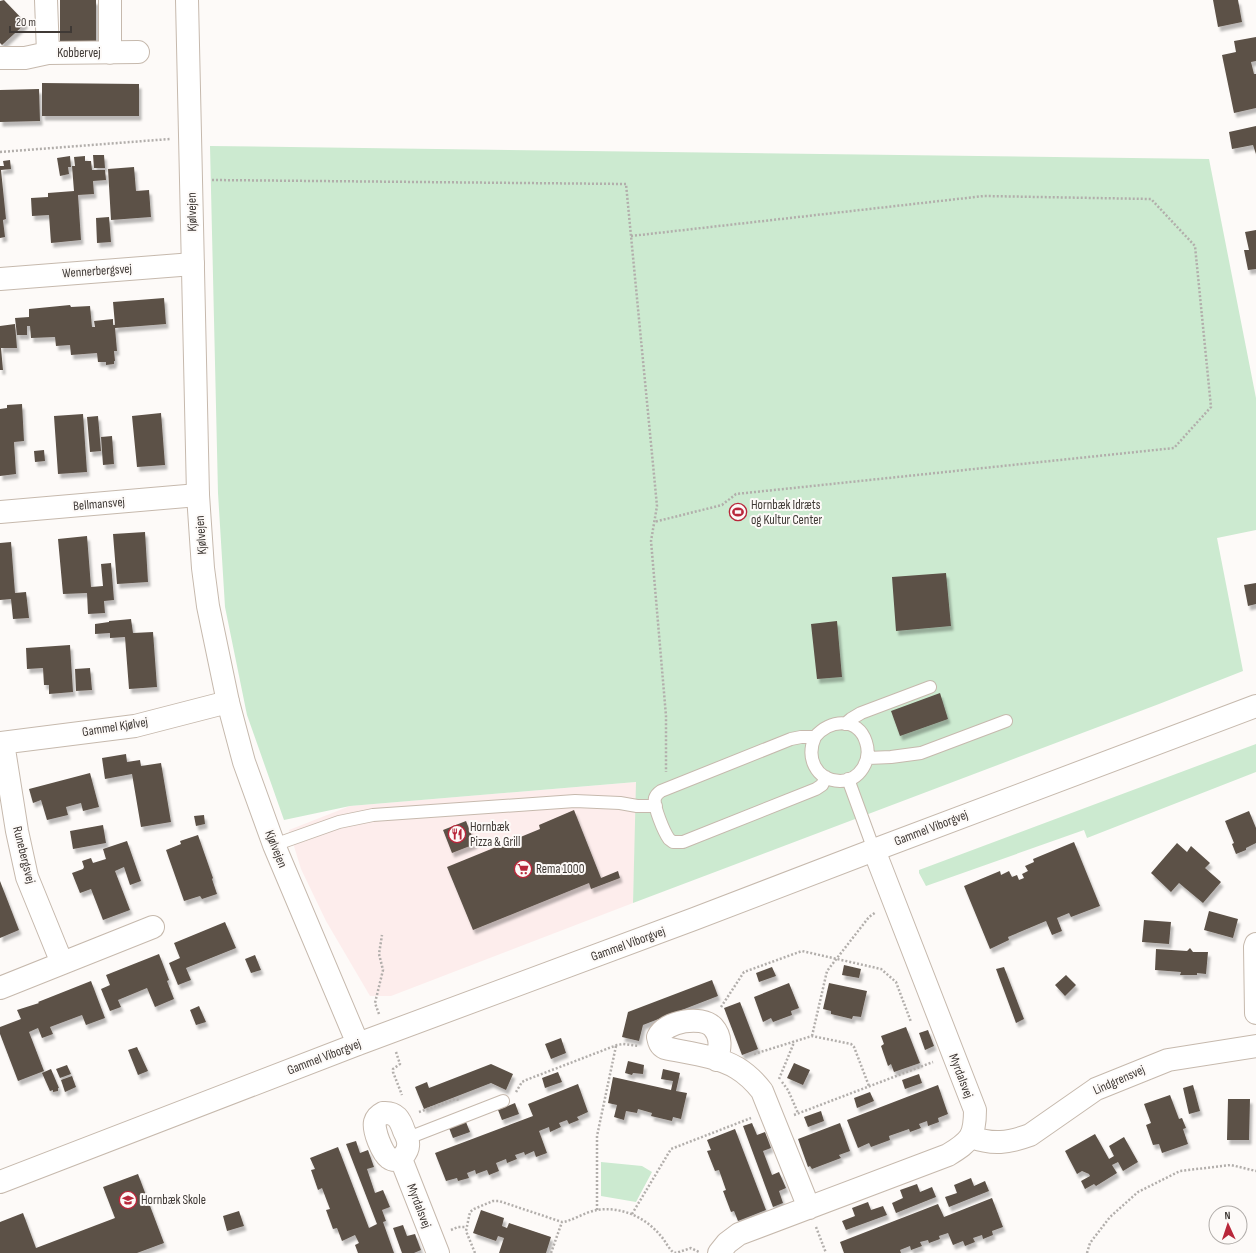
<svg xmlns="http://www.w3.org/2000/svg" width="1256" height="1253" font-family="'Sofia Sans Condensed',sans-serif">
<defs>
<filter id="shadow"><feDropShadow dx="2.5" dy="4.5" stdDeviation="1" flood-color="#0004"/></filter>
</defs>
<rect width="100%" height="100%" fill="#fdfaf8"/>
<path fill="#fdedec" d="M 637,782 L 633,903 L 391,996 L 370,996 L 326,921 L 301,869 L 289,830 L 350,806 Z"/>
<path fill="#ccead0" d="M 210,146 L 1209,159 L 1256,398 L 1256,530 L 1217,538 L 1243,671 L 1159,704 L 633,903 L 636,782 L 350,806 L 284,820 L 247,715 L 225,607 L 218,493 Z
M 1256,744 L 1256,772 L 1087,838 L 1084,830 L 926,886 L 919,873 L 919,870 Z
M 601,1162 L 642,1166 L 652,1172 L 636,1202 L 601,1196 Z"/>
<path fill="#5c5147" filter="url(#shadow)" d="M 4,0 L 26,23 L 2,45 L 0,43 L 0,1 Z
M 60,0 L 96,0 L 96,41 L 60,41 Z
M 1213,0 L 1238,0 L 1242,22 L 1218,27 Z
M 1256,37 L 1256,61 L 1251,62 L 1254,74 L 1256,74 L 1256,108 L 1234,113 L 1222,55 L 1236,52 L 1234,41 Z
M 42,83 L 139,84 L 139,116 L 42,116 Z
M 39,89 L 40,121 L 0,122 L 0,90 Z
M 1256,126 L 1256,154 L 1253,145 L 1232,149 L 1229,132 Z
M 93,155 L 104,155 L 105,168 L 94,168 Z
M 70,156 L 71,167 L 68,167 L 69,174 L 60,176 L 57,158 Z
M 85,156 L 85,161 L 91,161 L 92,170 L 105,170 L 106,180 L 93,181 L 94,194 L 78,195 L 81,240 L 51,243 L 49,215 L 32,216 L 31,198 L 48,197 L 48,193 L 74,191 L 72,166 L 75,166 L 74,157 Z
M 10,160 L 11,169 L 1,170 L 6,219 L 3,220 L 5,237 L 0,238 L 0,166 L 4,166 L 3,161 Z
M 134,167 L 136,191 L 149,190 L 151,217 L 111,220 L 108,169 Z
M 109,217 L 111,242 L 97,243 L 96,218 Z
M 1256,230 L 1256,269 L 1248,270 L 1244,250 L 1249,250 L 1245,232 Z
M 164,298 L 166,324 L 115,328 L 117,351 L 114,351 L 115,361 L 114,361 L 114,364 L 106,365 L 106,362 L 98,362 L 97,353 L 71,355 L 70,345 L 56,346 L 55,337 L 31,338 L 30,326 L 27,326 L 27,335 L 17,335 L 15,318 L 29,317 L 29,309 L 70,305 L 71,307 L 90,306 L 92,327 L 95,327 L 94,321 L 113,319 L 113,325 L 115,325 L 113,302 Z
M 15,324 L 17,348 L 1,348 L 3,370 L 0,370 L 0,326 Z
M 22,404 L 24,441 L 14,442 L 16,474 L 0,476 L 0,409 L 7,408 L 7,405 Z
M 161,413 L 165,465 L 137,467 L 132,416 Z
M 83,414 L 87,472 L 58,474 L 54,416 Z
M 98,416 L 101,451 L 90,452 L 87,417 Z
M 112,436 L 114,464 L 103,465 L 101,437 Z
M 44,450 L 45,461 L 35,462 L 34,451 Z
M 145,532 L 148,582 L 117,584 L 113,534 Z
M 87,536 L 91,587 L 103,586 L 101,564 L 111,563 L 114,600 L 104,601 L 105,613 L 88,614 L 87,593 L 63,594 L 58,539 Z
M 11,542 L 15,593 L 26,592 L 29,618 L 13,619 L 11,599 L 0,600 L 0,543 Z
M 946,573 L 951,626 L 896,631 L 892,577 Z
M 1256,583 L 1256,604 L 1248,606 L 1244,585 Z
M 131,619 L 133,633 L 153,632 L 157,687 L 129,689 L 125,637 L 110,638 L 110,633 L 95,634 L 95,624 L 109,622 L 109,621 Z
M 837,621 L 842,677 L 817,679 L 811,624 Z
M 70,645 L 73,692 L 49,694 L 49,685 L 44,685 L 43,668 L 27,669 L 26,648 Z
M 90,668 L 92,690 L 76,691 L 75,669 Z
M 940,693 L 948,719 L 900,736 L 891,711 Z
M 126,754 L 127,762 L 140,760 L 141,766 L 161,763 L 171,822 L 141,827 L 132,774 L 105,779 L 102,758 Z
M 90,773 L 99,807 L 83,811 L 81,803 L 66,807 L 68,815 L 47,820 L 41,800 L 33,803 L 29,789 Z
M 574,810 L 601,878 L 618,871 L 620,878 L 591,889 L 589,883 L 473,930 L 447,867 L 540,829 L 539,825 Z
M 1249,811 L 1256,828 L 1256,843 L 1246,848 L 1246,850 L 1236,854 L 1232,844 L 1234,843 L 1225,821 Z
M 204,815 L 205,824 L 196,826 L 194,816 Z
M 466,821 L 475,844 L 452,853 L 443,830 Z
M 103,825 L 106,843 L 73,849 L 70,831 Z
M 198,835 L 213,878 L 212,879 L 217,894 L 202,899 L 200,896 L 184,901 L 166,850 L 181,844 L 180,841 Z
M 127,841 L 141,881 L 130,885 L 124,867 L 115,871 L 130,910 L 103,920 L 91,889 L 80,893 L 72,873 L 83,869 L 84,867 L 82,861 L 91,858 L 93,863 L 106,859 L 103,849 Z
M 1074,842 L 1100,906 L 1071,917 L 1069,913 L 1057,918 L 1062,931 L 1052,935 L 1046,921 L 1008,937 L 1009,940 L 990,949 L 964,886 L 1000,871 L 1001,875 L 1009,871 L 1012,877 L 1017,875 L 1019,880 L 1024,878 L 1022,874 L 1028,871 L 1025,866 L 1034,862 L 1033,859 Z
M 1177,843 L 1187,852 L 1191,846 L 1210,863 L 1205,868 L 1221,882 L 1203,903 L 1179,883 L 1171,892 L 1151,873 Z
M 0,881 L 19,930 L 0,938 Z
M 1209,911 L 1238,919 L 1233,938 L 1204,930 Z
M 1144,920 L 1171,922 L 1169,944 L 1142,942 Z
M 225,922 L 236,948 L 186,968 L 191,980 L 178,985 L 169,963 L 180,958 L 174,943 Z
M 1190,948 L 1193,952 L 1208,952 L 1206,974 L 1197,973 L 1197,975 L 1180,975 L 1181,972 L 1155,970 L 1156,949 L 1187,951 Z
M 159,954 L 169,980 L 167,981 L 174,999 L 155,1007 L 147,988 L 118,1000 L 121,1007 L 110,1011 L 101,989 L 110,985 L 106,975 Z
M 255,955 L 261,970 L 251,973 L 245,959 Z
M 844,965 L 861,969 L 859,978 L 842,975 Z
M 772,967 L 776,976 L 759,982 L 756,973 Z
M 1004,967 L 1024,1019 L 1016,1023 L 996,969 Z
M 1066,975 L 1076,985 L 1065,996 L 1055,985 Z
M 712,980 L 718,996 L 643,1025 L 639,1041 L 622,1037 L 628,1012 Z
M 91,981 L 105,1018 L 86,1025 L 82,1015 L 50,1027 L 53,1034 L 42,1038 L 38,1028 L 29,1032 L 44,1071 L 18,1081 L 0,1034 L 0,1027 L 21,1019 L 17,1010 L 39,1003 L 38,1002 Z
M 789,983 L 799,1008 L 791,1011 L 792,1015 L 773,1022 L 771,1018 L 763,1022 L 754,997 Z
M 829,983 L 867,991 L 861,1017 L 853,1016 L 852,1019 L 831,1014 L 831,1011 L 823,1009 Z
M 740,1002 L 758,1049 L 742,1055 L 724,1008 Z
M 199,1006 L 206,1022 L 196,1025 L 190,1010 Z
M 906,1027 L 920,1063 L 894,1072 L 891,1064 L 888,1066 L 881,1046 L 884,1044 L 881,1036 Z
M 928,1030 L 934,1046 L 925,1050 L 919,1033 Z
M 561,1038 L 566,1053 L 551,1059 L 545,1044 Z
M 137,1047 L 148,1071 L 138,1075 L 128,1050 Z
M 628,1061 L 644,1065 L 643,1074 L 633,1073 L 632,1075 L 625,1073 Z
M 794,1063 L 810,1070 L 803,1085 L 787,1078 Z
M 491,1064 L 513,1074 L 506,1090 L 491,1083 L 424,1109 L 415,1087 L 427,1082 L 429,1088 Z
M 67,1065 L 71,1074 L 60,1078 L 56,1069 Z
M 51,1069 L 59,1088 L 58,1088 L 58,1091 L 53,1092 L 53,1090 L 50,1091 L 42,1073 Z
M 663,1069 L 680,1073 L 676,1091 L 687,1093 L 681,1119 L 673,1117 L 672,1121 L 651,1116 L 652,1113 L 638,1109 L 637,1113 L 626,1111 L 624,1120 L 614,1117 L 617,1105 L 608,1103 L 613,1077 L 671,1090 L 673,1081 L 661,1079 Z
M 558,1072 L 562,1082 L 545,1088 L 542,1078 Z
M 919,1074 L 922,1083 L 905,1089 L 902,1080 Z
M 72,1076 L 76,1087 L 65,1092 L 61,1080 Z
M 578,1084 L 588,1112 L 577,1117 L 579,1120 L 569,1124 L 567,1120 L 559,1123 L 561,1127 L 550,1132 L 549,1127 L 539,1131 L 547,1153 L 536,1157 L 534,1151 L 525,1155 L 524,1152 L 515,1155 L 517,1159 L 507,1163 L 506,1159 L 496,1163 L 499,1171 L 489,1175 L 487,1170 L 476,1174 L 475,1170 L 467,1173 L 469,1178 L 458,1181 L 457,1178 L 446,1181 L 435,1153 L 533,1116 L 528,1104 Z
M 938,1085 L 948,1114 L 938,1118 L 939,1122 L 928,1126 L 927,1121 L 919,1124 L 921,1128 L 910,1132 L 909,1129 L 889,1136 L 890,1140 L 871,1147 L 869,1143 L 858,1148 L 847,1120 Z
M 1193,1085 L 1200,1111 L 1189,1114 L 1183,1088 Z
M 870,1092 L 874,1101 L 857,1108 L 854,1098 Z
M 1170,1095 L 1179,1119 L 1182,1118 L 1186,1128 L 1183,1129 L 1188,1144 L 1162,1153 L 1159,1144 L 1153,1145 L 1146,1125 L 1151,1123 L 1144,1104 Z
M 1228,1099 L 1250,1099 L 1249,1140 L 1227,1140 Z
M 515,1103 L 519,1114 L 502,1120 L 498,1110 Z
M 821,1111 L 824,1121 L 808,1127 L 804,1117 Z
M 466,1122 L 470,1132 L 453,1138 L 449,1128 Z
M 752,1123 L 757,1135 L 765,1132 L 771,1148 L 763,1151 L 772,1175 L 779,1172 L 786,1188 L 779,1191 L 783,1203 L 773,1207 L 743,1126 Z
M 840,1123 L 850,1151 L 839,1155 L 841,1158 L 812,1169 L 810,1166 L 808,1167 L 798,1139 Z
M 735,1129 L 766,1210 L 738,1221 L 734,1211 L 731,1212 L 723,1191 L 726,1190 L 719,1170 L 715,1171 L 707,1151 L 711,1150 L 707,1140 Z
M 1095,1134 L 1109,1159 L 1114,1156 L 1109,1146 L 1124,1137 L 1138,1162 L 1123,1171 L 1118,1162 L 1112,1165 L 1117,1173 L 1096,1186 L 1094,1184 L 1085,1189 L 1081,1181 L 1090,1176 L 1089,1174 L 1082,1171 L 1077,1174 L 1065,1151 Z
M 356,1141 L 360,1153 L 368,1150 L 374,1167 L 367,1169 L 375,1193 L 383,1190 L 390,1207 L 382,1210 L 386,1221 L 383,1222 L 394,1253 L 358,1253 L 355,1245 L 359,1243 L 355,1235 L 342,1241 L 337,1228 L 333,1229 L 326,1210 L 330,1209 L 322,1188 L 318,1190 L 311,1170 L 315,1169 L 310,1158 L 338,1147 L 369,1228 L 377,1224 L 346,1144 Z
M 138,1174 L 164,1243 L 137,1253 L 0,1253 L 0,1222 L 23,1213 L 36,1248 L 115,1218 L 103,1187 Z
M 971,1178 L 974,1186 L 985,1181 L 989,1191 L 949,1207 L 945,1197 L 957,1193 L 954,1185 Z
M 917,1184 L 920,1192 L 932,1187 L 936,1197 L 896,1213 L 892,1203 L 903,1198 L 900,1190 Z
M 992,1198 L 1003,1227 L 992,1231 L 993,1235 L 983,1239 L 982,1235 L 973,1238 L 975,1242 L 965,1246 L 963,1241 L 953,1245 L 948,1233 L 939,1236 L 940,1239 L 929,1243 L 928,1240 L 920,1242 L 922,1246 L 911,1250 L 910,1246 L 900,1250 L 901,1253 L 844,1253 L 840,1242 L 938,1204 L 944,1217 Z
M 868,1202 L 871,1210 L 883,1206 L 887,1215 L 846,1230 L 842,1221 L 855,1216 L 852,1208 Z
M 481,1210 L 504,1218 L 502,1226 L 507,1228 L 509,1223 L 551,1237 L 546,1253 L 499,1253 L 504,1238 L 498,1236 L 496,1241 L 473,1233 Z
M 239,1211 L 244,1226 L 227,1231 L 223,1216 Z
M 403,1225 L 407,1236 L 415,1234 L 421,1250 L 414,1253 L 402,1253 L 393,1228 Z"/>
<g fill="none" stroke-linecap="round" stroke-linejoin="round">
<defs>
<path id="lane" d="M 845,724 L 851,719 L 861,713 L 930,687
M 815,737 C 806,757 815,780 840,781 C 860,781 872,760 866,742 C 858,717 830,719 815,737 L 801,737 L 791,739 L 661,791 C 658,793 656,795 655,798 C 653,806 664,832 669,839 L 673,842 L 683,842 L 816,789 L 822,785 L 826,777
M 868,758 L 891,757 L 921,753 L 1006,721
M 848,779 L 874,850
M 274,845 L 339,822 L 373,815 L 575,801 L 620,803 L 637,806 L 656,806
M 408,1138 L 503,1101"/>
<path id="street" d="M 110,0 L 110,53
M 48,53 L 138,52
M 0,58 L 25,58 L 48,53 L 46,0
M 0,279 L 193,264
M 0,512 L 198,495
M 0,743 L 135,726 L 228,702
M 3,743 L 17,831 L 27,877 L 62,963
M 1256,944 L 1255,947 L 1256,1013
M 0,988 L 153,927
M 717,1060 C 720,1048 722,1037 713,1027 C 702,1015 665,1021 658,1037 C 659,1042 660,1046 665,1048 C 688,1053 717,1056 737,1068 C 747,1074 755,1082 762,1091 L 809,1208
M 383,1113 C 396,1112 400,1119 404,1131 C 406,1135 409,1140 408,1146 C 408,1151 404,1155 401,1159 C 397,1160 393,1161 389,1158 C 382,1153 373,1130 375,1122 C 376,1118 379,1115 383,1113 Z
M 971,1137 C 993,1145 1008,1143 1030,1135 L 1096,1089 L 1168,1060 L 1256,1046
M 401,1159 L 438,1253
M 719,1253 L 727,1243 L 739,1234 L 948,1155 C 971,1141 975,1136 975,1110 L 874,850"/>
<path id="secondary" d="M 187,0 L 198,495 L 203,568 L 208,606 L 228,702 L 244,762 L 274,845 L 358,1044
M 0,1182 L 358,1044 L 694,919 L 874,850 L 1256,706"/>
</defs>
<use href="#lane" stroke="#c6b9ad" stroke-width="14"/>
<use href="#street" stroke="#c6b9ad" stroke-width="24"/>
<use href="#secondary" stroke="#c6b9ad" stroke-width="24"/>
<path stroke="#b2aeab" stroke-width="2.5" stroke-dasharray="2 2" stroke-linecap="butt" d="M 0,152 L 170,139
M 212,180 L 626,184 L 657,506 L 651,541 L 666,716 L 666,772
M 631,236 L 984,196 L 1151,199 L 1195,246 L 1211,407 L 1174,448 L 736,494 L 722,505 L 654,522
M 721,1007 L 744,972 L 802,951 L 881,969 L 896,982 L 911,1022
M 379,1014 L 375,1003 L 383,970 L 379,954 L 382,935
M 812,1036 L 827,971 L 869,917 L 876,912
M 396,1052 L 400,1064 L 393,1069 L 393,1072 L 402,1095
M 754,1054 L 812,1036 L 851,1044 L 854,1047 L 869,1086
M 779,1079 L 793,1045 L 793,1041
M 782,1082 L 788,1090 L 798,1113
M 516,1092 L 522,1082 L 526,1080 L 617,1045 L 623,1044 L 639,1046
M 419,1112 L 455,1099 L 459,1100
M 794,1115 L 933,1062
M 597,1210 L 597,1136 L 616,1046
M 632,1214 L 671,1149 L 751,1118
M 816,1227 L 826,1253
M 451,1230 L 458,1227 L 466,1227
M 475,1253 L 466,1231 L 470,1212 L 474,1209 L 493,1201 L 499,1201 L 562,1222 C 570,1222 585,1212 597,1210 C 620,1206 645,1217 660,1235 C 665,1240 668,1248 673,1252 L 676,1253 L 691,1248 L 699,1252
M 551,1253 L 562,1222
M 1087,1253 L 1090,1243 L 1110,1217 L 1138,1192 L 1180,1171 L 1231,1165 L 1256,1171"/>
<use href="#lane" stroke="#fff" stroke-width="12"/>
<use href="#street" stroke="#fff" stroke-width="22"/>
<use href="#secondary" stroke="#fff" stroke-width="22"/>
</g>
<defs>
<symbol id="stadium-ring" viewBox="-11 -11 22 22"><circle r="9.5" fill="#fdfaf8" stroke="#b8273a" stroke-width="1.5"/><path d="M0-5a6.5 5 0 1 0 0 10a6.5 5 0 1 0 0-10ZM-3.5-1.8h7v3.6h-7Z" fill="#b8273a"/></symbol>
<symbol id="restaurant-ring" viewBox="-11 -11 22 22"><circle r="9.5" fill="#fdfaf8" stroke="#b8273a" stroke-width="1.5"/><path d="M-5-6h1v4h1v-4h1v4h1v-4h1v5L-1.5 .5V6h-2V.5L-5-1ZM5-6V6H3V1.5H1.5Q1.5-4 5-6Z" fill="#b8273a"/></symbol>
<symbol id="supermarket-ring" viewBox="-11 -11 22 22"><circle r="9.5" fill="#fdfaf8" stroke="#b8273a" stroke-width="1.5"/><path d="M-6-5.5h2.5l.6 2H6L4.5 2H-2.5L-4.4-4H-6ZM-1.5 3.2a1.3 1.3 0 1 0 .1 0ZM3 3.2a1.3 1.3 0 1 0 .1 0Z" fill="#b8273a"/></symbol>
<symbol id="school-ring" viewBox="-11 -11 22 22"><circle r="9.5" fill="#fdfaf8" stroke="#b8273a" stroke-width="1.5"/><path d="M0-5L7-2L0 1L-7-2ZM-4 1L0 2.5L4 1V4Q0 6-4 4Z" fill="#b8273a"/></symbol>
</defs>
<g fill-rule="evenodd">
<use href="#stadium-ring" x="728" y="502" width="20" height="20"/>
<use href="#restaurant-ring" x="447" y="824" width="20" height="20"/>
<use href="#supermarket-ring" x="513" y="859" width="20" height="20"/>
<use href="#school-ring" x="118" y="1190" width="20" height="20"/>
</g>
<g text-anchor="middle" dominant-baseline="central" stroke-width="4" stroke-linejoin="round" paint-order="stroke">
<g font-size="13" fill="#3f3935" stroke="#fdfaf8">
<text x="79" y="53">Kobbervej</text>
<text transform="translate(192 212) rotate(-91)">Kjølvejen</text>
<text transform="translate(97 271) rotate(-4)">Wennerbergsvej</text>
<text transform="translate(99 504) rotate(-5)">Bellmansvej</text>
<text transform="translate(201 535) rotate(-94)">Kjølvejen</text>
<text transform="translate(115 727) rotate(-9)">Gammel Kjølvej</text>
<text transform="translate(931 828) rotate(-21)">Gammel Viborgvej</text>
<text transform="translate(276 849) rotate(68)">Kjølvejen</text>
<text transform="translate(24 855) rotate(76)">Runebergsvej</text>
<text transform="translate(628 944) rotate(-20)">Gammel Viborgvej</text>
<text transform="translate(324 1057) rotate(-21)">Gammel Viborgvej</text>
<text transform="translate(961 1076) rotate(69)">Myrdalsvej</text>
<text transform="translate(1119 1080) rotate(-24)">Lindgrensvej</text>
<text transform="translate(419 1206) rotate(69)">Myrdalsvej</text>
</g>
<g font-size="13" fill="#3f3935" stroke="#fdfaf8" text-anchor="start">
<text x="751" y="505">Hornbæk Idræts<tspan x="751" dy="15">og Kultur Center</tspan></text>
<text x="470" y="827">Hornbæk<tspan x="470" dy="15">Pizza &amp; Grill</tspan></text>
<text x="536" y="869">Rema 1000</text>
<text x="141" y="1200">Hornbæk Skole</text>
</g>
</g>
<g transform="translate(1228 1225) rotate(357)"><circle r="19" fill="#fdfaf8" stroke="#b1adaa"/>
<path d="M0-3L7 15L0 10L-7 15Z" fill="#b8273a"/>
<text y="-6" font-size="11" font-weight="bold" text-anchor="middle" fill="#3f3935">N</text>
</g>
<path d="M10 26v6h61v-6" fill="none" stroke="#3f3935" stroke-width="2"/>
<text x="16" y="26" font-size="12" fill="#3f3935" stroke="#fdfaf8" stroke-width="3" paint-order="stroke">20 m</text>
</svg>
